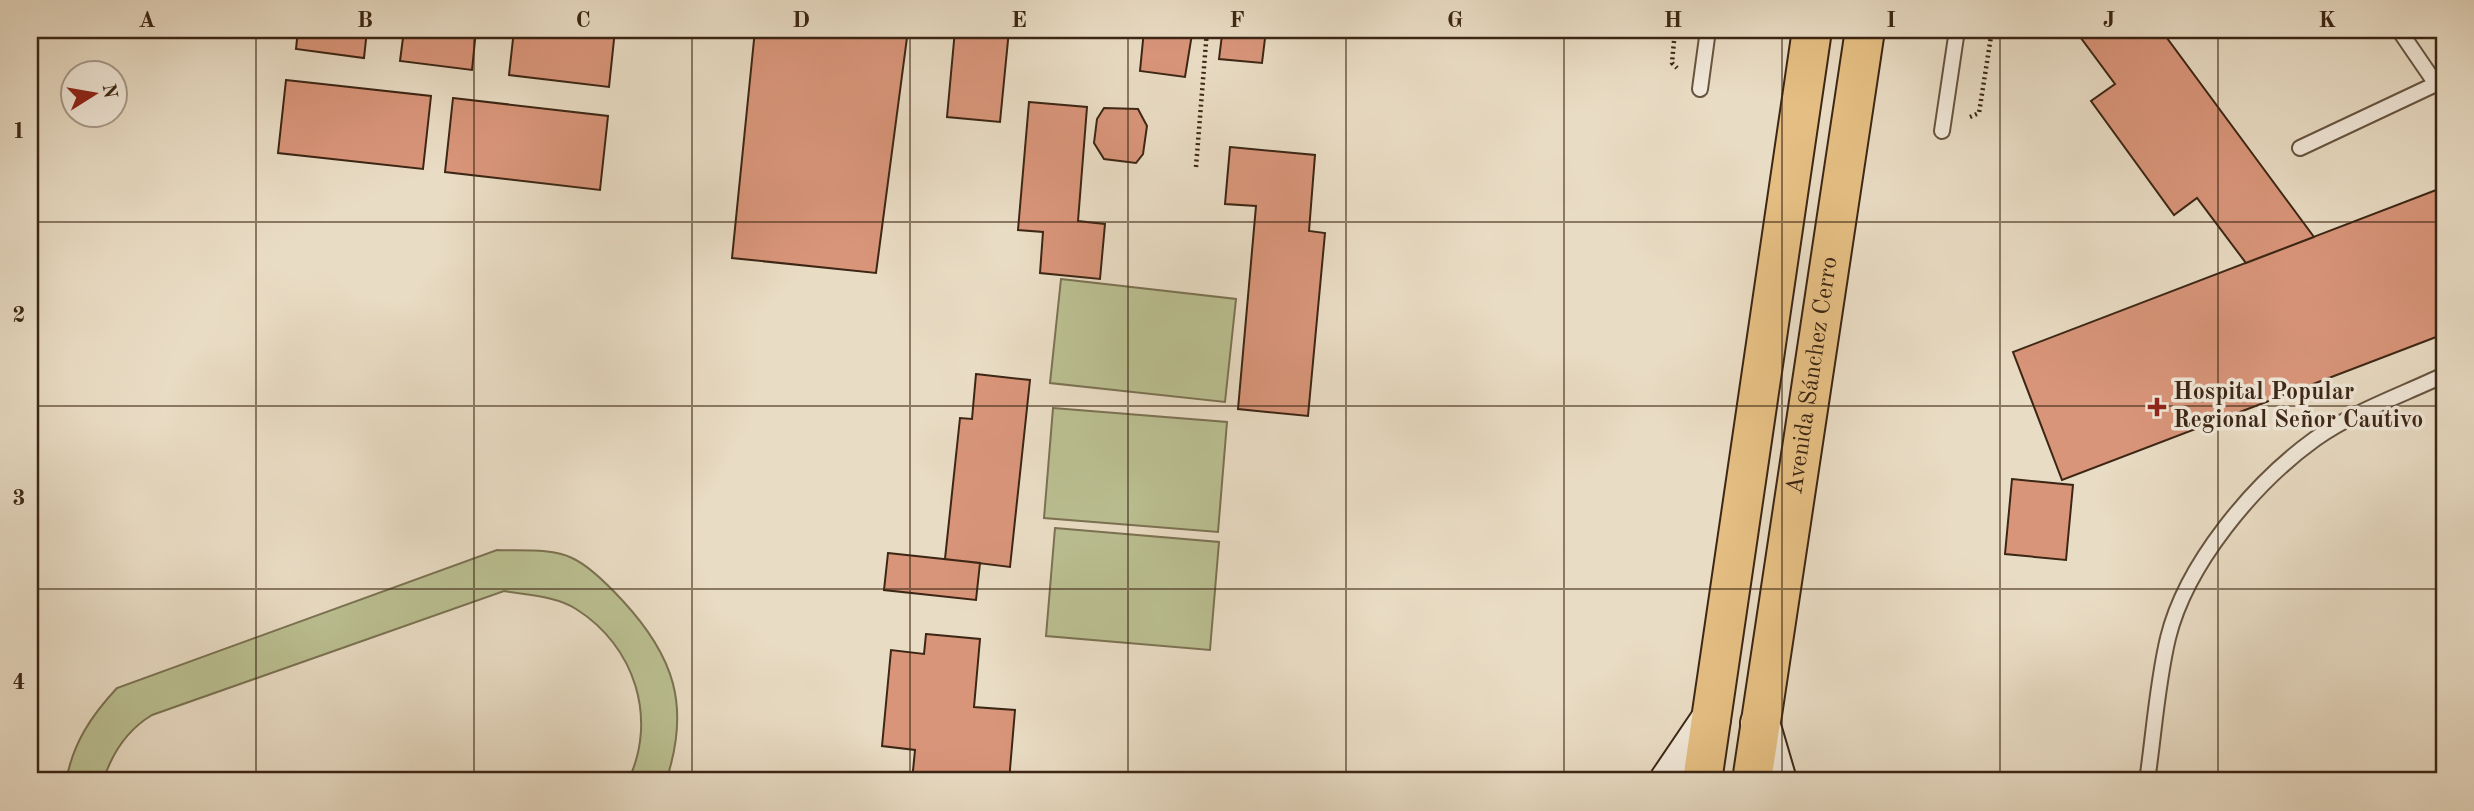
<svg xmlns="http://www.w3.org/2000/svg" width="2474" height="811" font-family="'Old Standard TT',serif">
<rect width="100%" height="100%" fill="#e9dcc4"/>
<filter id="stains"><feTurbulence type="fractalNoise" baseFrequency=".00286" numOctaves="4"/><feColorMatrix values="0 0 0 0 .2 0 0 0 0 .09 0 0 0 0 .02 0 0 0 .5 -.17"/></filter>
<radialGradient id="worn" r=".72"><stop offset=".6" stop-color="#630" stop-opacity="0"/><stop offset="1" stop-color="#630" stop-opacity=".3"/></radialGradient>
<path fill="#babf91" stroke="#7b7252" stroke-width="2" d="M 1061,279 L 1236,299 L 1225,402 L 1050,383 Z
M 1053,408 L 1227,422 L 1218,532 L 1044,518 Z
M 1055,528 L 1219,542 L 1210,650 L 1046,636 Z
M 497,550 C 520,551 552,548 572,558 C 590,566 609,586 622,600 C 674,656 691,706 666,781 L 628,781 C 658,719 635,646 576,609 C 556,596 526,595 504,591 L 152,715 C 127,730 112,753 103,781 L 66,781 C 73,743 91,716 117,688 Z"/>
<path fill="#d9957a" stroke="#3c2614" stroke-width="2" d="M 298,30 L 367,30 L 364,58 L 296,49 Z
M 404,30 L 476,30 L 472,70 L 400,61 Z
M 514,30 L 615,30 L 609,87 L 509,75 Z
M 755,30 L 908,30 L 876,273 L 732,258 Z
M 955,30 L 1009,30 L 1000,122 L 947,117 Z
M 1144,30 L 1180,30 L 1181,33 L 1192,34 L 1185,77 L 1140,71 Z
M 1235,30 L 1266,30 L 1262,63 L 1219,59 L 1222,35 L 1229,35 Z
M 2075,30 L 2161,30 L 2314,237 L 2246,263 L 2197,198 L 2174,215 L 2091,101 L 2115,84 Z
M 286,80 L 431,96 L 423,169 L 278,153 Z
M 453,98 L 608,116 L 600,190 L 445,172 Z
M 1029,102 L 1087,107 L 1078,221 L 1105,224 L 1100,279 L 1040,273 L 1043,232 L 1018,230 Z
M 1104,108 L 1138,109 L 1147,126 L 1143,154 L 1136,163 L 1104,159 L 1094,143 L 1097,119 Z
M 1230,147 L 1315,155 L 1309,231 L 1325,233 L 1308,416 L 1238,409 L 1256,206 L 1225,204 Z
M 2444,187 L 2444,334 L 2062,480 L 2013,352 Z
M 976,374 L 1030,380 L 1010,567 L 945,559 L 960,418 L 972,419 Z
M 2012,479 L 2073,485 L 2066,560 L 2005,554 Z
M 888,553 L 980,563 L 976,600 L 884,590 Z
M 926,634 L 980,639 L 974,707 L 1015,710 L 1009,781 L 912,781 L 915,750 L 882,746 L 891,650 L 924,654 Z"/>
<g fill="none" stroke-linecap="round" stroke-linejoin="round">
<defs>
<path id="service" d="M 1700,89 L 1708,30
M 1942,131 L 1957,30
M 2300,148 L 2436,84 L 2399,30
M 2147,781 C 2154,734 2157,684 2168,638 C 2186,564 2254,483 2315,439 C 2353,412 2402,395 2444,375"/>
<path id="secondary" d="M 1760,723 L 1777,781
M 1669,781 L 1711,719"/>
<g id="trunk">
<path d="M 1702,781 L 1812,30"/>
<path id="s1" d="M 1752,781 L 1865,30"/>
</g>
</defs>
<use href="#service" stroke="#675440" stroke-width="18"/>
<use href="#secondary" stroke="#3c2614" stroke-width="42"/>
<use href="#trunk" stroke="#3c2614" stroke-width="42"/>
<path stroke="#3c2614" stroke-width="4.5" stroke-dasharray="2 3.5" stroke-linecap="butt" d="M 1675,30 L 1672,63 L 1677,68
M 1970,117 L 1979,113 L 1992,30
M 1196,167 L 1207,30"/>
<use href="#service" stroke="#f1e8d9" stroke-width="14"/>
<use href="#secondary" stroke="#f1e8d9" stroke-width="38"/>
<use href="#trunk" stroke="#e4be82" stroke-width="38"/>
</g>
<path fill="none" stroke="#3c2614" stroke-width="2" stroke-opacity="0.55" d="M 256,30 L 256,781M 474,30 L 474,781M 692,30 L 692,781M 910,30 L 910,781M 1128,30 L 1128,781M 1346,30 L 1346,781M 1564,30 L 1564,781M 1782,30 L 1782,781M 2000,30 L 2000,781M 2218,30 L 2218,781M 30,222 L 2444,222M 30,406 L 2444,406M 30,589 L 2444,589"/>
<path fill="#8f2418" stroke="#f1e8d9" stroke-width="2.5" d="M2153.5 396.5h7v7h7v7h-7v7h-7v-7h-7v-7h7z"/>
<g text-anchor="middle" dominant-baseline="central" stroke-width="7" stroke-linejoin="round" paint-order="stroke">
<g font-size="24" fill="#3c2614" stroke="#f1e8d9">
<text stroke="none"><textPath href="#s1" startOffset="410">Avenida Sánchez Cerro</textPath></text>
</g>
<g font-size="24" font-weight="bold" fill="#3c2614" stroke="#f1e8d9" text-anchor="start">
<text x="2173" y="393">Hospital Popular<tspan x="2173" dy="28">Regional Señor Cautivo</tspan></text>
</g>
</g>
<rect width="2474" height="811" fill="none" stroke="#e9dcc4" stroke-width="77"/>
<g transform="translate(94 94) rotate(79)"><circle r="33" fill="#f1e8d9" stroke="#a99a8a" stroke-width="2"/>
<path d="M0-5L12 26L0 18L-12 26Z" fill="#8f2418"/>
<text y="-10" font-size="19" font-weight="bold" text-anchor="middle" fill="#3c2614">N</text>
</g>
<rect x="38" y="38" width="2398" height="734" fill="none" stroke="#3c2614" stroke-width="2.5"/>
<g font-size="23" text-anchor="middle" font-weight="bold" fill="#3c2614">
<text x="147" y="27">A</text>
<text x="365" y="27">B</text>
<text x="583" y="27">C</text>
<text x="801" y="27">D</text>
<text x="1019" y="27">E</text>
<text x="1237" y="27">F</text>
<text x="1455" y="27">G</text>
<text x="1673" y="27">H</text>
<text x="1891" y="27">I</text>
<text x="2109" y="27">J</text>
<text x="2327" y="27">K</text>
<text x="19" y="138">1</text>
<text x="19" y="322">2</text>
<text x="19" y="505">3</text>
<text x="19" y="689">4</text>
</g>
<rect width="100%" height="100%" filter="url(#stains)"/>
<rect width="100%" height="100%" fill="url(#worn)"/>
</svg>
